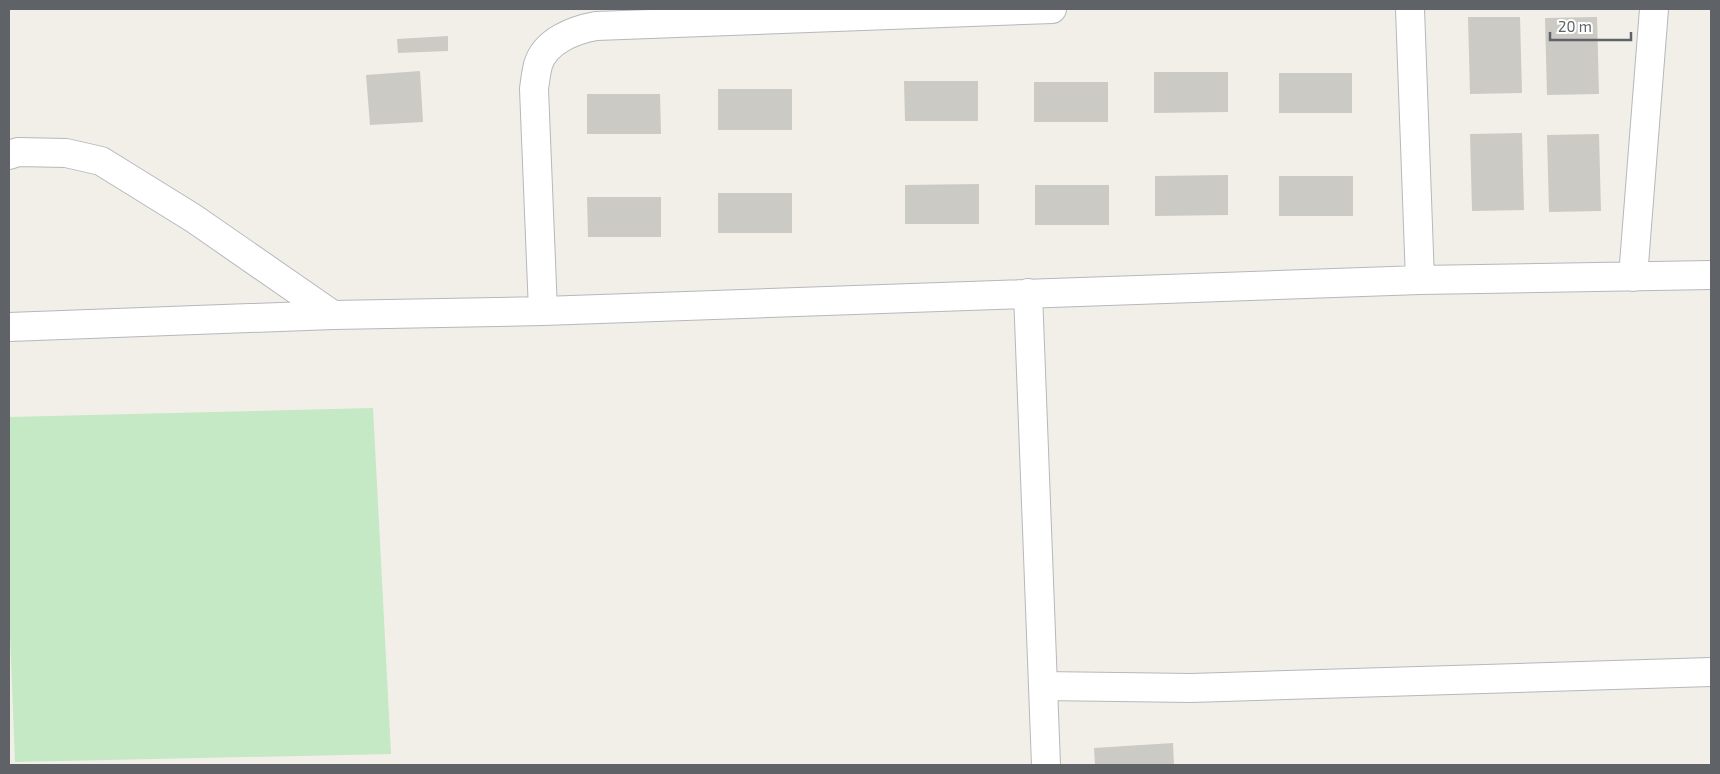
<svg xmlns="http://www.w3.org/2000/svg" width="1720" height="774" font-family="'Exo 2',sans-serif">
<rect width="100%" height="100%" fill="#f1efe8"/>
<path fill="#c5e8c5" d="M 373,408 L 391,754 L 15,762 L 9,607 L 9,417 Z"/>
<path fill="#cccac5" d="M 1468,17 L 1520,17 L 1522,93 L 1470,94 Z
M 1597,17 L 1599,94 L 1547,95 L 1545,18 Z
M 448,36 L 448,51 L 398,53 L 397,39 Z
M 420,71 L 423,122 L 370,125 L 366,75 Z
M 1154,72 L 1228,72 L 1228,112 L 1154,113 Z
M 1279,73 L 1352,73 L 1352,113 L 1279,113 Z
M 904,81 L 978,81 L 978,121 L 905,121 Z
M 1034,82 L 1108,82 L 1108,122 L 1034,122 Z
M 718,89 L 792,89 L 792,130 L 718,130 Z
M 587,94 L 660,94 L 661,134 L 587,134 Z
M 1522,133 L 1524,210 L 1472,211 L 1470,134 Z
M 1599,134 L 1601,211 L 1549,212 L 1547,135 Z
M 1228,175 L 1228,215 L 1155,216 L 1155,176 Z
M 1279,176 L 1353,176 L 1353,216 L 1279,216 Z
M 979,184 L 979,224 L 905,224 L 905,185 Z
M 1035,185 L 1109,185 L 1109,225 L 1035,225 Z
M 718,193 L 792,193 L 792,233 L 718,233 Z
M 587,197 L 661,197 L 661,237 L 588,237 Z
M 1173,743 L 1174,765 L 1095,765 L 1094,748 Z"/>
<g fill="none" stroke-linecap="round" stroke-linejoin="round">
<defs>
<path id="minor" d="M 1410,9 L 1420,280
M 9,155 L 18,152 L 66,153 L 101,161 L 193,218 L 333,315
M 1633,277 L 1654,9
M 1028,293 L 1046,765
M 543,311 L 534,89 C 535,81 536,73 538,65 C 545,41 574,30 596,26 L 1052,9
M 9,327 L 333,315 L 543,311 L 1420,280 L 1711,275
M 1043,686 L 1191,688 L 1711,672"/>
</defs>
<use href="#minor" stroke="#b5b8bc" stroke-width="30"/>
<use href="#minor" stroke="#fff" stroke-width="28"/>
</g>
<rect width="1720" height="774" fill="none" stroke="#5f6368" stroke-width="20"/>
<path d="M1550 32v8h81v-8" fill="none" stroke="#5f6368" stroke-width="2.5"/>
<text x="1558" y="32" font-size="15" fill="#5f6368" stroke="#ffffff" stroke-width="4" paint-order="stroke">20 m</text>
</svg>
